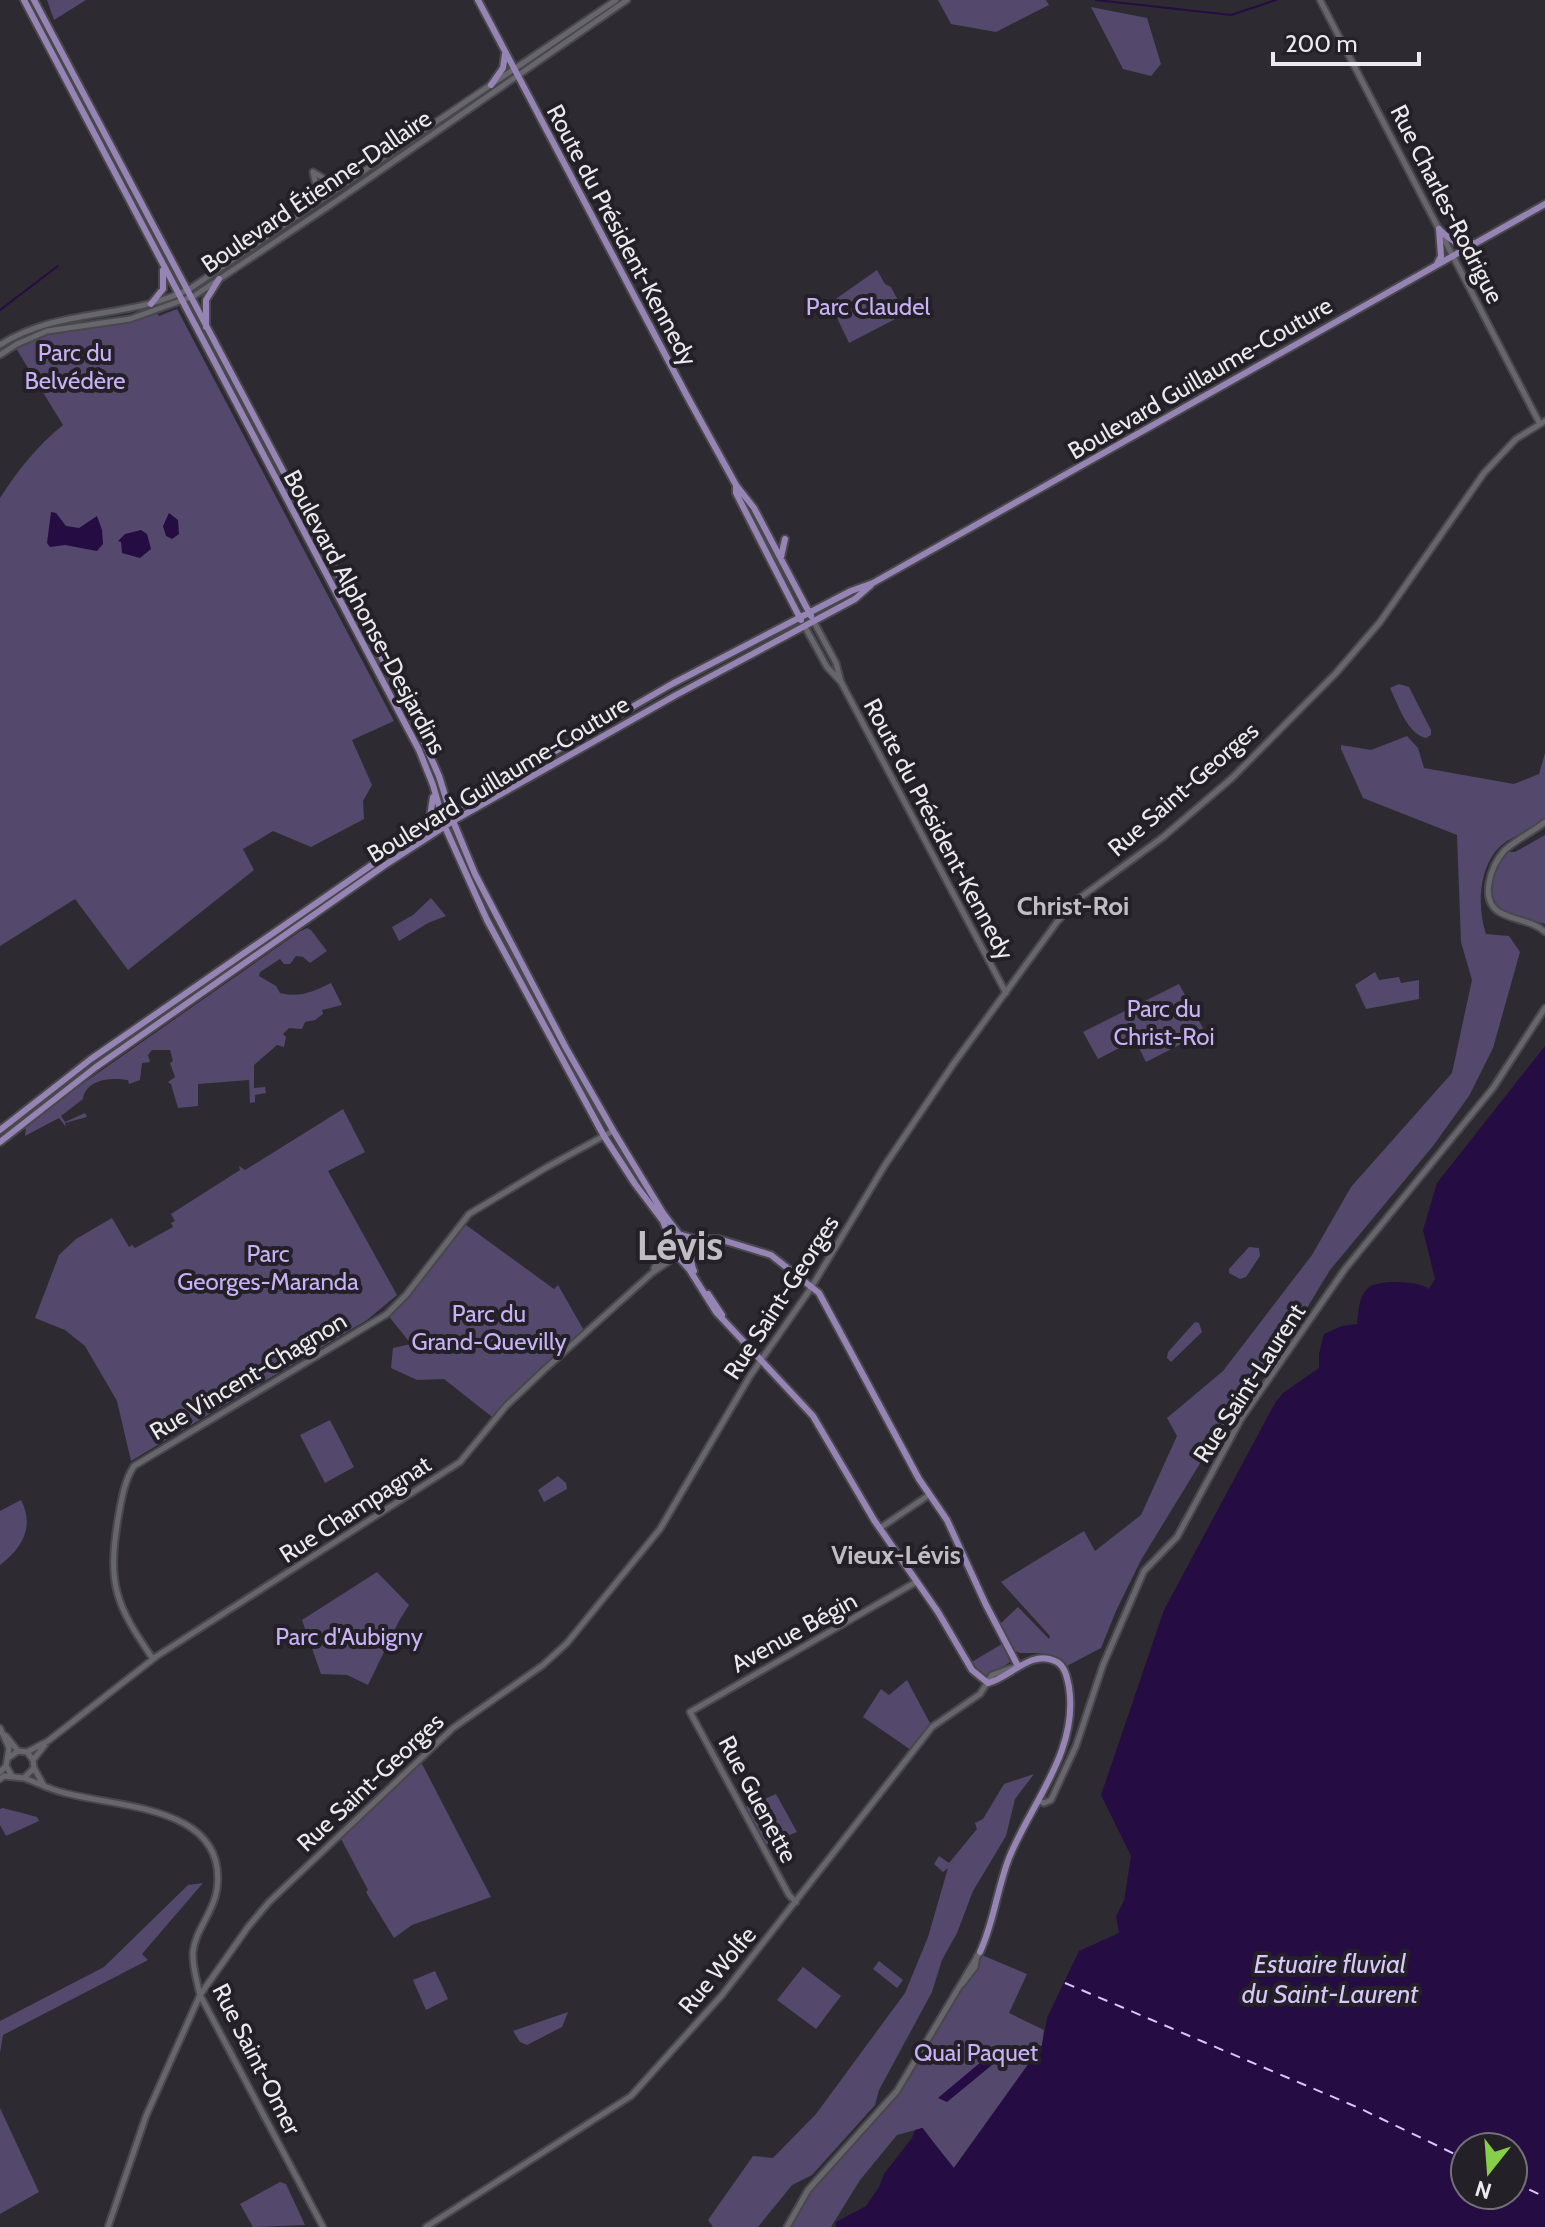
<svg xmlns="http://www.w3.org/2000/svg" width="1545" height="2227" font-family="Cabin,sans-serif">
<rect width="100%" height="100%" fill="#2d2b31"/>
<path fill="#55486d" d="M 47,0 L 86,0 L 54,20 Z
M 938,0 L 1046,0 L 1049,5 L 996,32 L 951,24 Z
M 1091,7 L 1147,18 L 1161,64 L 1151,76 L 1123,69 Z
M 877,270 L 885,284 L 891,287 L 905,314 L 849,343 L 830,303 Z
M 177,309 L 394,721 L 352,740 L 372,785 L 363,801 L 364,819 L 311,847 L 273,831 L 243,849 L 254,870 L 128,970 L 75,899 L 0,946 L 0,498 C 18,470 37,446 63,425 L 14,345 L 47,331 L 111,323 L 156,312 L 159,316 Z
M 1399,684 L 1409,687 L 1431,730 L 1431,735 L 1426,738 C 1407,734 1398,704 1390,688 Z
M 1407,736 L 1418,748 L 1424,768 L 1514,784 L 1539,774 L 1545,753 L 1545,819 C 1533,831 1521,833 1507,841 C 1479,859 1476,905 1486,934 L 1509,936 L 1520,952 L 1493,1048 L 1469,1096 L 1433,1146 L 1330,1270 L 1296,1326 L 1251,1380 L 1141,1560 L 1116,1611 L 1101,1648 L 1065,1667 L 1055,1656 L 1039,1653 L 1020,1653 L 1013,1650 L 1000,1624 L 1018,1607 L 1049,1639 L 1050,1636 L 1001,1582 L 1084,1531 L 1095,1551 L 1141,1515 L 1177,1436 L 1167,1418 L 1223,1371 L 1312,1255 L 1351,1187 L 1452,1073 L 1472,980 L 1461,942 L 1457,835 L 1363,798 L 1341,749 L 1341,745 L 1371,750 Z
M 1545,835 L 1545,924 C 1520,916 1486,915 1493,880 C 1496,868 1500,861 1509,852 L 1515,852 Z
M 431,898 L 446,916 L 428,923 L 399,941 L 392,927 L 413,915 Z
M 307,928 L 311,930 L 327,951 L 310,963 L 303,957 L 296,956 L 290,964 L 284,964 L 280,959 L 260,972 L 259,976 L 276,986 L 280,993 C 300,998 312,992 331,983 L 342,1005 L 322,1010 L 323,1014 L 315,1020 L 305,1022 L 302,1029 L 289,1028 L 283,1034 L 286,1037 L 284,1047 L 277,1045 L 254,1065 L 254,1088 L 265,1087 L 266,1093 L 255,1095 L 255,1102 L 250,1103 L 249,1080 L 198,1084 L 198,1106 L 178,1108 L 171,1084 L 168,1082 L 175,1077 L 170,1063 L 173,1061 L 170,1050 L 152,1050 L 148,1055 L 150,1062 L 142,1063 L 140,1080 L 129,1084 L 128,1080 C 111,1077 86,1079 83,1099 L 61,1116 L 65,1122 L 85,1113 L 87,1117 L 65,1123 L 66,1127 L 59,1118 L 25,1136 L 26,1127 L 54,1104 L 57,1104 L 58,1101 L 299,932 Z
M 1375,972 L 1379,980 L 1399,977 L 1401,983 L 1419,980 L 1419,999 L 1366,1009 L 1355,985 Z
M 1179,984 L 1205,1032 L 1146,1062 L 1135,1040 L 1098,1059 L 1083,1032 Z
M 343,1109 L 365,1152 L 328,1171 L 397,1295 L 367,1320 L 131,1461 L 117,1401 L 85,1346 L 65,1330 L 35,1318 L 59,1255 L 76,1239 L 112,1218 L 129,1247 L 132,1245 L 135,1248 L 173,1227 L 171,1223 L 175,1221 L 171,1214 L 240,1170 L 239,1166 L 245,1170 Z
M 462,1222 L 554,1289 L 558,1285 L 586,1334 L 544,1370 L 496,1420 L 444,1379 L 417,1380 L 391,1368 L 393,1348 L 411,1344 L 387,1314 L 396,1306 Z
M 1249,1247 L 1259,1248 L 1260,1256 L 1246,1277 L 1240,1279 L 1229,1273 L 1229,1269 Z
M 1195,1322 L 1199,1323 L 1202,1332 L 1171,1362 L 1167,1358 L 1168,1352 Z
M 330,1420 L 354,1467 L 325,1483 L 300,1435 Z
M 558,1476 L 566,1483 L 567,1489 L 544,1502 L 538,1490 Z
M 21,1500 C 35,1527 22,1548 0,1565 L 0,1511 Z
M 377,1572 L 409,1605 L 399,1621 L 368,1685 L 347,1675 L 321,1674 L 302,1620 Z
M 1002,1644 L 1010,1662 L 985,1679 L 970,1663 Z
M 907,1680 L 932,1727 L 911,1750 L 863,1717 L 881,1689 L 889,1695 Z
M 420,1760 L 491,1897 L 412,1925 L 394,1938 L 366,1892 L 368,1890 L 340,1837 Z
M 1034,1774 L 1015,1799 L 1006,1836 L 973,1891 L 957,1933 L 942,1960 L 932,1992 L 879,2090 L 875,2105 L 812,2175 L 792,2185 L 758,2227 L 713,2227 L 708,2220 L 753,2156 L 773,2158 L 816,2114 L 905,1993 L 928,1937 L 948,1868 L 943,1872 L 934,1864 L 939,1856 L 949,1863 L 977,1829 L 975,1823 L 983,1819 L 1004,1784 Z
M 776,1794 L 797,1832 L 763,1846 L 743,1808 Z
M 3,1808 L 37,1817 L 39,1821 L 6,1836 L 0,1825 L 0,1809 Z
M 203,1883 L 142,1954 L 148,1960 L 3,2035 L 0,2053 L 0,2021 L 104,1967 L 188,1885 Z
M 977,1953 L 1027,1974 L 1009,2013 L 1044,2030 L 1042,2045 L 953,2169 L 923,2128 L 897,2135 L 860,2180 L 831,2227 L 787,2227 C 814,2176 858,2137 893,2091 C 925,2048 950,1999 977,1953 Z
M 879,1961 L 903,1980 L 897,1988 L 873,1969 Z
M 803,1967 L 841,1996 L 816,2029 L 777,2000 Z
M 435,1971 L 448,1999 L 426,2010 L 413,1980 Z
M 568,2012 L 562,2027 L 527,2045 L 520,2042 L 513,2031 Z
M 0,2108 L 39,2192 L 0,2214 Z
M 280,2182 L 286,2184 L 305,2225 L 253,2227 L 240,2204 Z"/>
<path fill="#250c42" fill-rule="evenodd" d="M 51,512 L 56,513 L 66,526 L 79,528 L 97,516 L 102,530 L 103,544 L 97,551 L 65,545 L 50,547 L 47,543 Z
M 169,513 L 178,520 L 179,534 L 172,539 L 166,536 L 163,526 Z
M 141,530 L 147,534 L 151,549 L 140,558 L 122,553 L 121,542 L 118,541 L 125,534 Z
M 1545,1046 L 1545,2227 L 836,2227 L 836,2222 L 866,2206 L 879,2187 L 884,2174 L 912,2138 L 915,2130 L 922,2128 L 954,2168 L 1042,2045 L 1047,2018 L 1079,1951 L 1119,1933 L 1116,1916 L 1124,1901 L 1131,1856 L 1101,1795 L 1164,1610 L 1275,1403 L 1283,1393 L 1319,1368 L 1319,1354 L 1324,1334 L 1342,1326 L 1357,1324 C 1359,1311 1358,1297 1368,1288 C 1379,1279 1419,1281 1429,1289 L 1435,1279 L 1423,1230 L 1437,1183 ZM 1465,2147 L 1513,2147 L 1513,2195 L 1465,2195 Z
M 994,2051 L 1003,2056 L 947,2102 L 938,2098 Z"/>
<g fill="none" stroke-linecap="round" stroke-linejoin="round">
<path stroke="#250c42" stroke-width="2" d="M 1096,0 L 1231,15 L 1276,0
M 0,310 L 58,266"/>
<path stroke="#d8c6fc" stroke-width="2" stroke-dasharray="10 8" stroke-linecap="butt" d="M 1065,1983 L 1359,2108 L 1465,2159
M 1513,2182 L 1545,2197"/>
<defs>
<path id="minor" d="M 1320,0 L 1540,424
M 315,173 L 331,183 L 346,182
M 307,207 L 317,190 L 313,172
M 0,345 C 59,307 130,320 191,288 L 616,0
M 0,355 L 17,344 L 47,331 L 130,319 L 194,296 L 332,204 L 627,0
M 814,622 L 836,663 L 841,682 L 1006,993
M 805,627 L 827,667 L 840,681
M 1545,822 C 1533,832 1515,840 1504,851 C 1491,866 1479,899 1499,912 C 1514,921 1532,920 1545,932
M 654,1268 L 668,1248
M 880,1528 L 929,1495
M 153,1659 C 116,1605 107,1585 118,1519 C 121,1502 124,1481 134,1466 L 387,1314 L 406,1295 L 469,1214 L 547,1167 L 613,1131
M 0,1728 L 9,1748 L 6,1766 L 12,1776
M 6,1736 L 18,1751
M 27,1752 L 48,1741 L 157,1656 L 460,1462 L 506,1406 L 544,1370 L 652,1273 L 675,1257
M 33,1760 L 45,1745
M 34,1768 L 44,1786
M 0,1772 L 6,1766
M 24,1778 C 38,1783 51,1790 65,1793 C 121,1808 228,1806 217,1889 C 214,1912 195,1930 193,1952 C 192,1966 197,1981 200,1995 L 323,2227
M 0,1779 L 4,1776 L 24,1778 L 34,1768 L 33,1760 L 27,1752 L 18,1751 L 8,1758
M 1039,1801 L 1044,1803 L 1051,1800 L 1076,1746 L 1103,1665 L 1144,1571 L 1177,1537 L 1241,1419 L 1345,1269 L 1493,1088 L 1545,1008
M 796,1902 L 789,1895 L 690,1712 L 916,1582
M 962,1984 L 975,1967 L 977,1956
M 108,2227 L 146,2116 L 200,1995 L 248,1927 L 269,1902 L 453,1728 L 543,1665 L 567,1643 L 660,1529 L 750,1376 L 809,1291 L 885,1165 L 954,1063 L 1057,922 L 1077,900 L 1163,837 L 1232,778 L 1336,673 L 1380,622 L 1484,473 L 1516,439 L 1545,421
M 426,2227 L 631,2096 L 722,1995 L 932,1727 L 980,1694 L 992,1675 L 1017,1666
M 787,2227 L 808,2190 L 897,2091 L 980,1952"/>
<path id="major" d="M 24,0 L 419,750 L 433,785 L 445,827 L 487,920 L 604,1136 L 635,1184 L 663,1221 L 670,1239
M 34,0 L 412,715 L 439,776 L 453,821 L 475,874 L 566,1048 L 614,1132 L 663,1213 L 679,1234
M 478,0 L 687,396 L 736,485 L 754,508 L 811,616
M 491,85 L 503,68 L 505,54
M 1439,229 C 1451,241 1456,245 1473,243
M 1437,264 L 1441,256 L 1439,229
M 151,304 L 163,289 L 163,270
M 206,327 L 206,300 L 219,279
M 736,485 L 736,493 L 801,620
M 781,557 L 785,539
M 422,826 L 430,817 L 433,797
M 0,1130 L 91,1059 L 441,817 L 672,684 L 851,591 L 873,583 L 1545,204
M 0,1142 L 96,1067 L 385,865 L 453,821 L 676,695 L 855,599 L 871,585
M 688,1237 C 695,1248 687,1257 694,1271
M 689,1253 L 683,1258 L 672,1255 L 668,1248 L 670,1239 L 682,1235 L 695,1239 L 719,1239 L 771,1255 L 819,1293 L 919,1479 L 947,1520 L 986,1605 L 1018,1666
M 679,1258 L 689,1269 L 716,1312 L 813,1416 L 874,1520 L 938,1612 L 972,1670 L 988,1683 C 1009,1678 1032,1649 1055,1661 C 1065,1665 1067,1677 1069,1687 C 1079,1751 1031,1803 1009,1858 C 997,1889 994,1922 980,1952
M 708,1294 L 722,1315"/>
</defs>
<use href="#minor" stroke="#48474c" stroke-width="9"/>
<use href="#major" stroke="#48474c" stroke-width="10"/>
<use href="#minor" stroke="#68666d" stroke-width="5"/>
<use href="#major" stroke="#9584b4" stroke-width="6"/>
</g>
<g text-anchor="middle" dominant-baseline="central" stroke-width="8" stroke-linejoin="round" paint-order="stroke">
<g font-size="24" fill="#ebeaee" stroke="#232127">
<text transform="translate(316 191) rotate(-34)">Boulevard Étienne-Dallaire</text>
<text transform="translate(1447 204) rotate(63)">Rue Charles-Rodrigue</text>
<text transform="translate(622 235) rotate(62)">Route du Président-Kennedy</text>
<text transform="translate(1200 378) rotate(-30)">Boulevard Guillaume-Couture</text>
<text transform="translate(365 612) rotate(62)">Boulevard Alphonse-Desjardins</text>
<text transform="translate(498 779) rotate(-31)">Boulevard Guillaume-Couture</text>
<text transform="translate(1183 789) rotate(-41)">Rue Saint-Georges</text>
<text transform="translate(939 829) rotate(62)">Route du Président-Kennedy</text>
<text transform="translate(781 1297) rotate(-57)">Rue Saint-Georges</text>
<text transform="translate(248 1376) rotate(-31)">Rue Vincent-Chagnon</text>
<text transform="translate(1249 1383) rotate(-57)">Rue Saint-Laurent</text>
<text transform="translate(355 1509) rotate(-33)">Rue Champagnat</text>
<text transform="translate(794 1632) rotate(-29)">Avenue Bégin</text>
<text transform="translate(370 1782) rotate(-43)">Rue Saint-Georges</text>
<text transform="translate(758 1799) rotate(62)">Rue Guenette</text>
<text transform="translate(717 1970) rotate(-50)">Rue Wolfe</text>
<text transform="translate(257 2059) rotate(63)">Rue Saint-Omer</text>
</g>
<g font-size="24" fill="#c9b1f7" stroke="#232127">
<text x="868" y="306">Parc Claudel</text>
<text x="75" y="352">Parc du<tspan x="75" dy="28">Belvédère</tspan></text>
<text x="1164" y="1008">Parc du<tspan x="1164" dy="28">Christ-Roi</tspan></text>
<text x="268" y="1253">Parc<tspan x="268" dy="28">Georges-Maranda</tspan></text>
<text x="489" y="1313">Parc du<tspan x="489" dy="28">Grand-Quevilly</tspan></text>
<text x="349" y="1636">Parc d'Aubigny</text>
<text x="976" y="2052">Quai Paquet</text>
</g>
<g font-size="26" font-weight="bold" fill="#c0bdc5" stroke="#232127">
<text x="1073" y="906">Christ-Roi</text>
<text x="896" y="1555">Vieux-Lévis</text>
</g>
<g font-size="26" font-style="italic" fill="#d8c6fc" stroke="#232127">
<text x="1330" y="1964">Estuaire fluvial<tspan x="1330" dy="30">du Saint-Laurent</tspan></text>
</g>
<g font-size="40" font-weight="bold" fill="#c0bdc5" stroke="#232127">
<text x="680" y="1245">Lévis</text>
</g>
</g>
<g transform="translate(1489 2171) rotate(197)"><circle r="38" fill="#232127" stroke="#737177" stroke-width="2"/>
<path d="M0-6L14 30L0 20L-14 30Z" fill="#87cf4a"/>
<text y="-12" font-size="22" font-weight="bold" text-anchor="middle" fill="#ebeaee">N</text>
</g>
<path d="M1273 52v12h146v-12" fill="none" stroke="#ebeaee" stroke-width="4"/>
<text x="1285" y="52" font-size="24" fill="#ebeaee" stroke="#232127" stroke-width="6" paint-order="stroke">200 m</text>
</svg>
